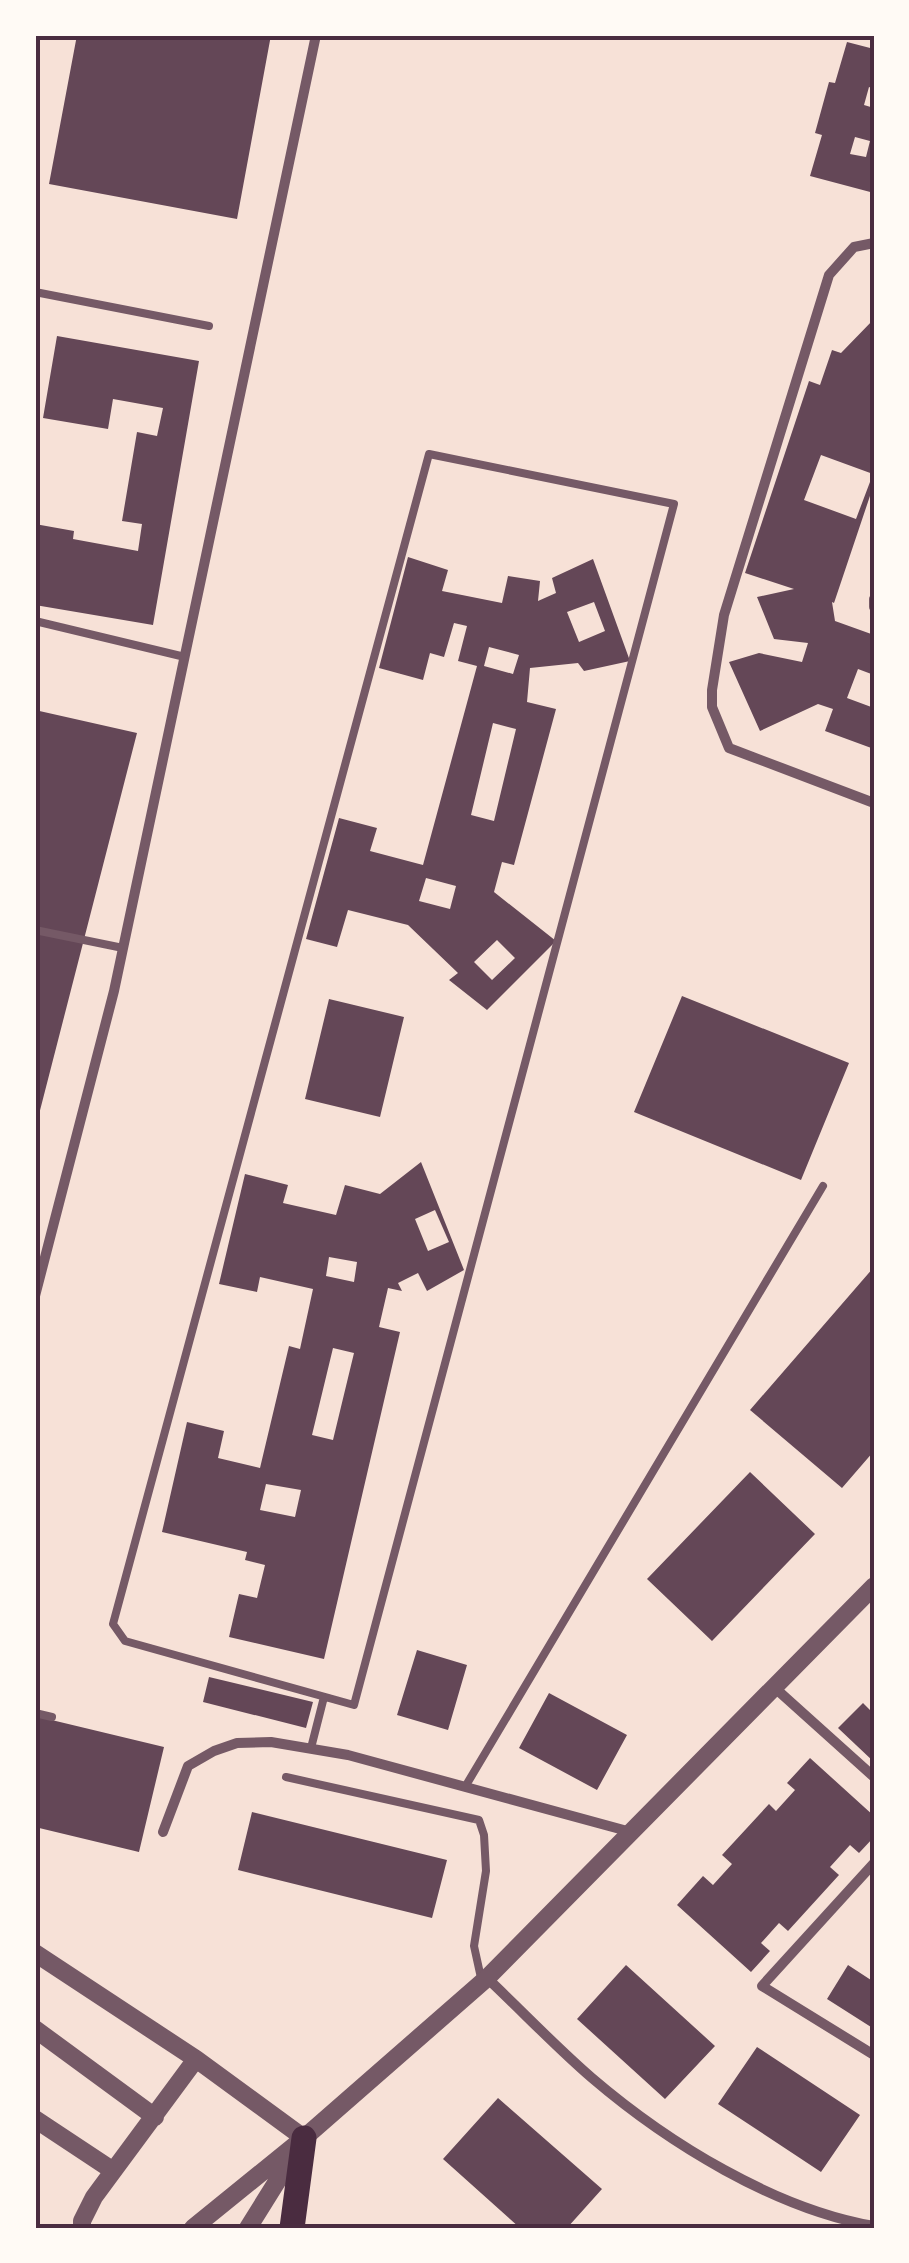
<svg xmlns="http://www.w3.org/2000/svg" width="909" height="2263" font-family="'PT Sans Narrow',sans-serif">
<rect width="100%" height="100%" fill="#f7e1d7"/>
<path fill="#644757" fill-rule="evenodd" d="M 77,35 L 271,35 L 237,219 L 49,184 Z
M 847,42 L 874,49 L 874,89 L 869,87 L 864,105 L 874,108 L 874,193 L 810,176 L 822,135 L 815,133 L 829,82 L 835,83 ZM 855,137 L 870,141 L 866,157 L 850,154 Z
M 874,319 L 874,484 L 834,603 L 832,602 L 835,621 L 874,635 L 874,675 L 858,669 L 847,698 L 874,708 L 874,749 L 825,731 L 833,709 L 818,704 L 760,731 L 729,662 L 759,653 L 802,662 L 808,643 L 774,639 L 757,597 L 794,589 L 745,573 L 809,381 L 820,385 L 832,350 L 841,353 ZM 821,455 L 873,474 L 856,519 L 804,500 Z
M 57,336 L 199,361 L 153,625 L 35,605 L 35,524 L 74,531 L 73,539 L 138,551 L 142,524 L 122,521 L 137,432 L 157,436 L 163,408 L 113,399 L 108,429 L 43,418 Z
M 408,557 L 448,570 L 442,591 L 502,603 L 508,576 L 540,581 L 538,601 L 556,593 L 552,578 L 593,559 L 630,661 L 584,671 L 578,663 L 530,668 L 527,702 L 556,709 L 514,865 L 502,862 L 494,892 L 556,941 L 487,1010 L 449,980 L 458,973 L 408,925 L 348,910 L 337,947 L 306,939 L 339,818 L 377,828 L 370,851 L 423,865 L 477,666 L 458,661 L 467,626 L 454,623 L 444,657 L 430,653 L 423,680 L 379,668 ZM 594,602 L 605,631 L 579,642 L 567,612 ZM 489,647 L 519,655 L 513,674 L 484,666 ZM 493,723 L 516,729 L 494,821 L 471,815 ZM 426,878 L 456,886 L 450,909 L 419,901 ZM 497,940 L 515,958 L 492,980 L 474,962 Z
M 35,710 L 137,733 L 36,1126 L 35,1126 Z
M 682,996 L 849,1063 L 801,1180 L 634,1112 Z
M 329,999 L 404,1017 L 380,1117 L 305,1099 Z
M 421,1162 L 464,1270 L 427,1291 L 418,1273 L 398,1283 L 402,1291 L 388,1288 L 379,1327 L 400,1332 L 324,1659 L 229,1637 L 239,1594 L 257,1598 L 265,1565 L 245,1560 L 247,1552 L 162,1532 L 187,1422 L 224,1431 L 218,1458 L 260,1468 L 289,1346 L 300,1349 L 313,1289 L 260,1277 L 257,1292 L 219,1284 L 245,1174 L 288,1185 L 283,1203 L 336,1215 L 345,1185 L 380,1194 ZM 435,1210 L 449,1242 L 428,1251 L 415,1219 ZM 329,1257 L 357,1262 L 354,1282 L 326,1276 ZM 333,1348 L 354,1353 L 333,1440 L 312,1435 ZM 266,1484 L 301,1490 L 295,1517 L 260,1510 Z
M 874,1267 L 874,1451 L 842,1488 L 750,1410 Z
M 750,1472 L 815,1534 L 712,1641 L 647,1579 Z
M 417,1650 L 467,1665 L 448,1730 L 397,1715 Z
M 209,1677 L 313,1702 L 306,1728 L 203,1702 Z
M 549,1693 L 627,1735 L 597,1790 L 519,1748 Z
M 863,1703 L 870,1710 L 874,1705 L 874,1762 L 838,1728 Z
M 35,1716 L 164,1747 L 139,1852 L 35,1827 Z
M 810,1758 L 874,1816 L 874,1837 L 859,1853 L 850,1845 L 830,1867 L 839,1875 L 788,1931 L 779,1923 L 761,1943 L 770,1951 L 751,1972 L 677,1905 L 703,1876 L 713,1885 L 732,1864 L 722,1855 L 769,1804 L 776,1811 L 795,1790 L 787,1783 Z
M 252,1812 L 447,1860 L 432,1918 L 238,1870 Z
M 626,1965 L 715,2046 L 665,2099 L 577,2019 Z
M 848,1965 L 874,1982 L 874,2022 L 871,2027 L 827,1999 Z
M 757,2047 L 860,2115 L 821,2172 L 718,2104 Z
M 498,2098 L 602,2189 L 567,2228 L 520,2228 L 443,2159 Z"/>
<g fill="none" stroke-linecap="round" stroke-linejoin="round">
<path stroke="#755966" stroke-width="8" d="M 35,292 L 209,326
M 429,454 L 674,504 L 354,1705 L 125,1641 L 113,1624 Z
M 35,621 L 185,657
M 35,930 L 123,948
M 35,1713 L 52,1717
M 311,1748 L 324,1697
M 286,1777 L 479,1820 L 484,1835 L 486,1871 L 474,1946 L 481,1978
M 465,1787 L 823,1186"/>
<path stroke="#755966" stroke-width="10" d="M 874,243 L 854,247 L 829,275 L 724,615 L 712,690 L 712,707 L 729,748 L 874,803
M 874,599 L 874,607
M 35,1296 L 114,991 L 316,35
M 775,1688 L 874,1777
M 163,1832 L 188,1766 L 214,1751 L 237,1743 L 271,1742 L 348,1755 L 631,1832
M 874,1863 L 762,1986 L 874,2055
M 487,1978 C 522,2011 556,2047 592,2078 C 668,2143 775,2209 874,2226"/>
<path stroke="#755966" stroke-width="18" d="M 35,1953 L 196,2059 L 304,2138
M 35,2029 L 155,2117
M 35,2119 L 112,2170
M 82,2228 L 82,2221 L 94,2197 L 196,2059
M 193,2228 L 304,2138 L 487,1978 L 874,1586
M 248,2228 L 296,2151"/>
<path stroke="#4a2c40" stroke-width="25" d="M 292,2228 L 304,2138"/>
</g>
<rect width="909" height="2263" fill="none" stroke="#fffaf5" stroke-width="75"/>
<rect x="38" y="38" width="834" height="2188" fill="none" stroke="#4a2c40" stroke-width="4"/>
</svg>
